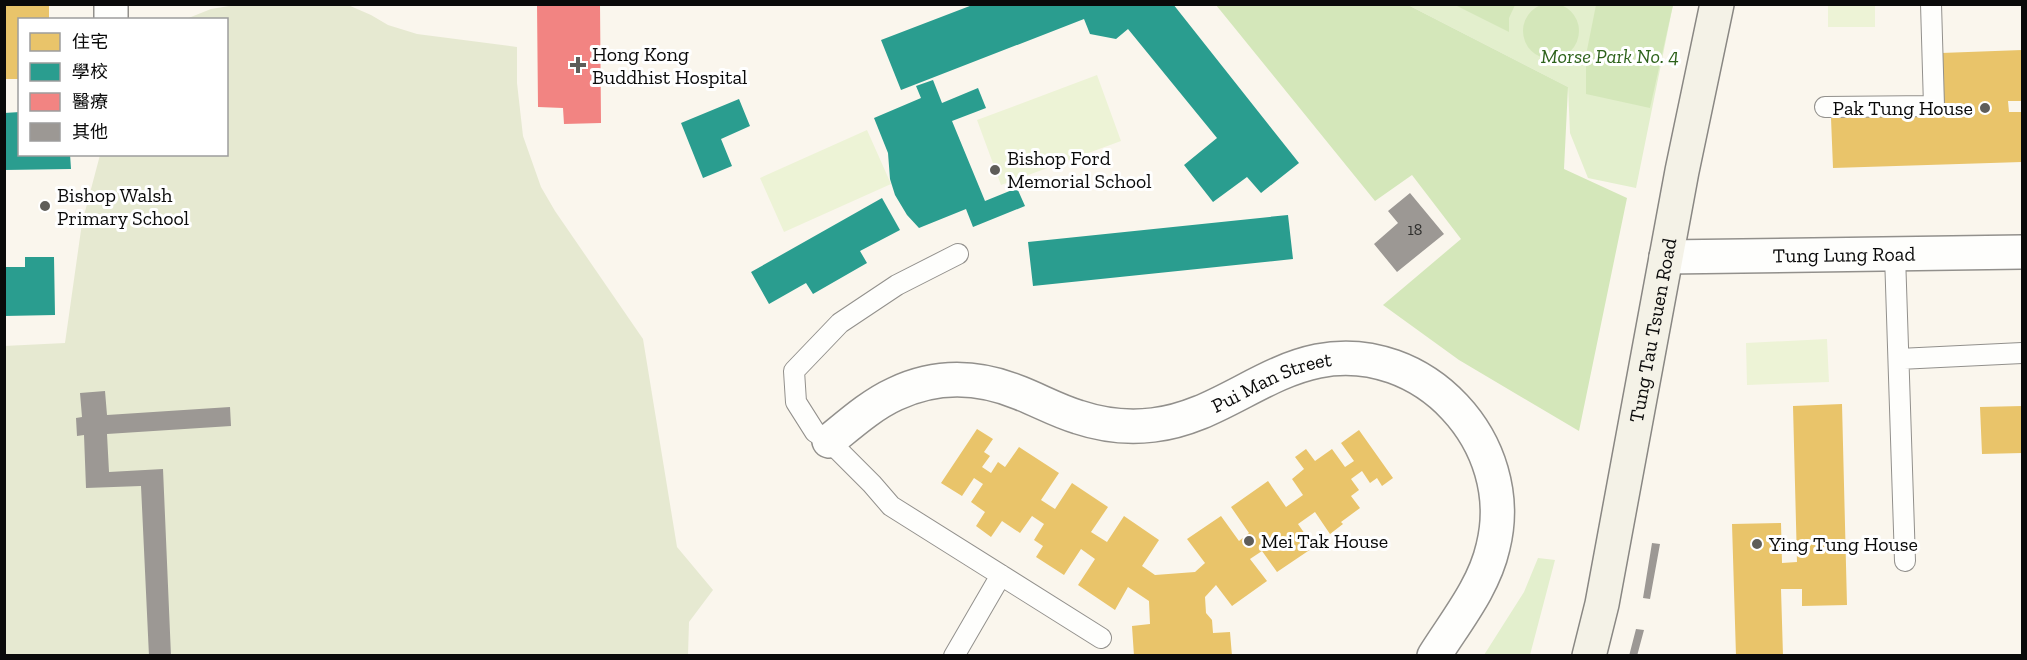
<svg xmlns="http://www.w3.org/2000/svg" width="2027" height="660" font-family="'Zilla Slab','Noto Sans TC',serif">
<rect width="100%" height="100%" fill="#faf6ed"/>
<path fill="#e3efcd" d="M 1408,5 L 1673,5 L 1636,188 L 1588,178 L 1570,133 L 1568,87 Z
M 1538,558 L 1555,560 L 1530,655 L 1484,655 L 1524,592 Z"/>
<path fill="#d4e7ba" d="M1523 31a28 28 0 1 1 56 0a28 28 0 1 1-56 0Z
M 1216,5 L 1408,5 L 1568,87 L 1564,169 L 1627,198 L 1579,431 L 1459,360 L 1383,305 L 1461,239 L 1412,175 L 1375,201 Z
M 1455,5 L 1515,5 L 1509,18 L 1509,32 Z
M 1596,5 L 1673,5 L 1650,108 L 1586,94 L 1586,55 Z"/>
<path fill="#e6e9d1" d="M 235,5 L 348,5 L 371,15 L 388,25 L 417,34 L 517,47 L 517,83 L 523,136 L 541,187 L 555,211 L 643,339 L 677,547 L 713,590 L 689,622 L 688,655 L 5,655 L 4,346 L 65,343 L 82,223 L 100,155 L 226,154 L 226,20 L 186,19 L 211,9 Z"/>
<path fill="#edf3d6" d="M 1828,5 L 1875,5 L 1875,27 L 1828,27 Z
M 1097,75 L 1121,141 L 1001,185 L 977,120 Z
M 867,130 L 891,184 L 784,232 L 760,178 Z
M 1827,339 L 1829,382 L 1747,385 L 1746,343 Z"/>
<path fill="#e9c46a" d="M 4,5 L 49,5 L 49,20 L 20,20 L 20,79 L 4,79 Z
M 2022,50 L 2022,101 L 2008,101 L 2009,112 L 2022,112 L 2022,162 L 1833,168 L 1831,118 L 1961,114 L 1961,103 L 1943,104 L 1941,53 Z
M 1842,404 L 1847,605 L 1802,606 L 1802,589 L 1781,589 L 1783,656 L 1736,656 L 1732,524 L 1781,523 L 1782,563 L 1797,562 L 1793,406 Z
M 2022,406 L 2022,453 L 1982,454 L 1980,407 Z
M 977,429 L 993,439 L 984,452 L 990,456 L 982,467 L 991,473 L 998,462 L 1005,467 L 1019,447 L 1059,473 L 1041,500 L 1055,509 L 1072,483 L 1108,507 L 1091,532 L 1107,542 L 1124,516 L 1159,540 L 1142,566 L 1155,575 L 1195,572 L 1205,563 L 1187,539 L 1221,516 L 1239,541 L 1249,533 L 1231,507 L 1268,481 L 1286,507 L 1303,495 L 1292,479 L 1304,469 L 1295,457 L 1306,449 L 1315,461 L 1332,449 L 1345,467 L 1354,461 L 1341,443 L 1359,430 L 1393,478 L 1382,486 L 1377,478 L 1370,483 L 1362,471 L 1351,479 L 1359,490 L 1351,496 L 1360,508 L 1341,522 L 1343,524 L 1330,534 L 1315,512 L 1298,524 L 1314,547 L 1277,572 L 1262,551 L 1250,559 L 1267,581 L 1232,606 L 1216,585 L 1205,597 L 1206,613 L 1212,620 L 1213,633 L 1230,632 L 1232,656 L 1134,656 L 1132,626 L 1150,624 L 1149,601 L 1128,587 L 1115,610 L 1078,585 L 1095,559 L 1081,549 L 1064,575 L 1036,557 L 1043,546 L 1034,540 L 1044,524 L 1032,516 L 1020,533 L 1002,521 L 991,537 L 976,526 L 985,512 L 971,502 L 983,484 L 974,478 L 962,496 L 941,483 Z"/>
<path fill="#2a9d8f" d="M 975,4 L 1173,4 L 1299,163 L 1261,193 L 1247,177 L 1213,202 L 1184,165 L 1217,138 L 1128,29 L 1116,39 L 1090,34 L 1084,19 L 901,90 L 881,40 Z
M 933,80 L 942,103 L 978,88 L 986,108 L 952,121 L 985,201 L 1017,188 L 1025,206 L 973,227 L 966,209 L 919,228 L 907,215 L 895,195 L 890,179 L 888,153 L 874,118 L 921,98 L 916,86 Z
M 739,99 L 750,126 L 721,139 L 732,166 L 703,178 L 681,123 Z
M 20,112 L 20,154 L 70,154 L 71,169 L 4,170 L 4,113 Z
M 882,198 L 900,230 L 860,251 L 867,263 L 813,294 L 806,283 L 769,304 L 751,272 Z
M 1288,215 L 1293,259 L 1033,286 L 1028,242 Z
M 25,257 L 54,257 L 55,315 L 4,316 L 4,267 L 25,267 Z"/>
<path fill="#f28482" d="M 537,4 L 600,4 L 601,123 L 564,124 L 563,108 L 538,107 Z"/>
<path fill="#9c9894" d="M 1410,193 L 1444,234 L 1397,272 L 1374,244 L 1398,223 L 1388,211 Z
M 105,391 L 107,415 L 230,407 L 231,426 L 107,434 L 109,472 L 163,469 L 171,656 L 149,656 L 141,486 L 86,488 L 84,435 L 77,436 L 76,418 L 82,417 L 80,393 Z
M 1652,543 L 1660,544 L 1650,599 L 1643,598 Z
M 1636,629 L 1644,630 L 1637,656 L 1629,656 Z"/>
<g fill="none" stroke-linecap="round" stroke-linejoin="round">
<defs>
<path id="service" d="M 1825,107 L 1934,106 L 1931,4
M 958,254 L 897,285 L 840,323 L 794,371 L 796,402 L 815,432 L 829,441 L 872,484 L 891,506 L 1101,638
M 1895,255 L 1905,561
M 1899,359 L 2022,353
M 954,656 L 1001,575"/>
<g id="minor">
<path d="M 111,4 L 111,20"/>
<path id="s1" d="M 1666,257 L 2022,252"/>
<path id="s2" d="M 829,441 C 850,424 871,405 895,394 C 937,374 979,376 1020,393 C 1040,401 1058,411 1078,417 C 1102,425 1128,428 1153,425 C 1215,418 1259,373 1318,361 C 1423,340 1519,443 1493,547 C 1484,587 1456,621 1434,656"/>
</g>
<g id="secondary">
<path id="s3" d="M 1589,656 L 1602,604 L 1682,171 L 1717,4"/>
</g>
</defs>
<use href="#service" stroke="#92908c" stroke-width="22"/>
<use href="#minor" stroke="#92908c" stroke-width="36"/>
<use href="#secondary" stroke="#898783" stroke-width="36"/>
<use href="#service" stroke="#fefefc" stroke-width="20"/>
<use href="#minor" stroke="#fefefc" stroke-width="33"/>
<use href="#secondary" stroke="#f4f2e7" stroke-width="33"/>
</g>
<g fill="#5e5d59" stroke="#fff" stroke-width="2">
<path d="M575 56h6v6h6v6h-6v6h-6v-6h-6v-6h6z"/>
<circle cx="1985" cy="108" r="6"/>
<circle cx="995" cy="170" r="6"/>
<circle cx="45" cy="206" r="6"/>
<circle cx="1249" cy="541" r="6"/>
<circle cx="1757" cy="544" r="6"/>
</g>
<g text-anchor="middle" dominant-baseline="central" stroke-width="6" stroke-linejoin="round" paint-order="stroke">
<g font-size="16" fill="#2e2e2c">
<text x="1415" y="229">18</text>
</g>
<g font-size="20" fill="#0a0a0a" stroke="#fff" text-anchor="start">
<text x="592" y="54">Hong Kong<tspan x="592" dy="23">Buddhist Hospital</tspan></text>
<text x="1973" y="108" text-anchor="end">Pak Tung House</text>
<text x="1007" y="158">Bishop Ford<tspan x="1007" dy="23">Memorial School</tspan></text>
<text x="57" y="195">Bishop Walsh<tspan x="57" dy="23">Primary School</tspan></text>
<text x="1261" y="541">Mei Tak House</text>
<text x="1769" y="544">Ying Tung House</text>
</g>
<g font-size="20" font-style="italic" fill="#2d621b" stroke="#fff">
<text x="1610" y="56">Morse Park No. 4</text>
</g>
<g font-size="20" fill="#0a0a0a" stroke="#fff">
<text stroke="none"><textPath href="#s1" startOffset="178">Tung Lung Road</textPath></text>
<text stroke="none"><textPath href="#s3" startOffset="332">Tung Tau Tsuen Road</textPath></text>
<text stroke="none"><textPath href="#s2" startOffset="476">Pui Man Street</textPath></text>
</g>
</g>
<rect width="2027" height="660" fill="none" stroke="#0a0a0a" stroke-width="12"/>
<rect x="18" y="18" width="210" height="138" fill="#ffffff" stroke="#9d9d9d" stroke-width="1.5"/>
<rect x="30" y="33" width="30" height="18" fill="#e9c46a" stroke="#9d9d9d" stroke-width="1.5"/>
<text x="72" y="48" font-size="18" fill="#0a0a0a">住宅</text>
<rect x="30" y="63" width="30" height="18" fill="#2a9d8f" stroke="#9d9d9d" stroke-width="1.5"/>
<text x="72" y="78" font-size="18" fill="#0a0a0a">學校</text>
<rect x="30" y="93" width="30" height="18" fill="#f28482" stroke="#9d9d9d" stroke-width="1.5"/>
<text x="72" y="108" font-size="18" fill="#0a0a0a">醫療</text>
<rect x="30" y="123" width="30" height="18" fill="#9c9894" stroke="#9d9d9d" stroke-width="1.5"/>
<text x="72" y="138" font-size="18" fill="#0a0a0a">其他</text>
</svg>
